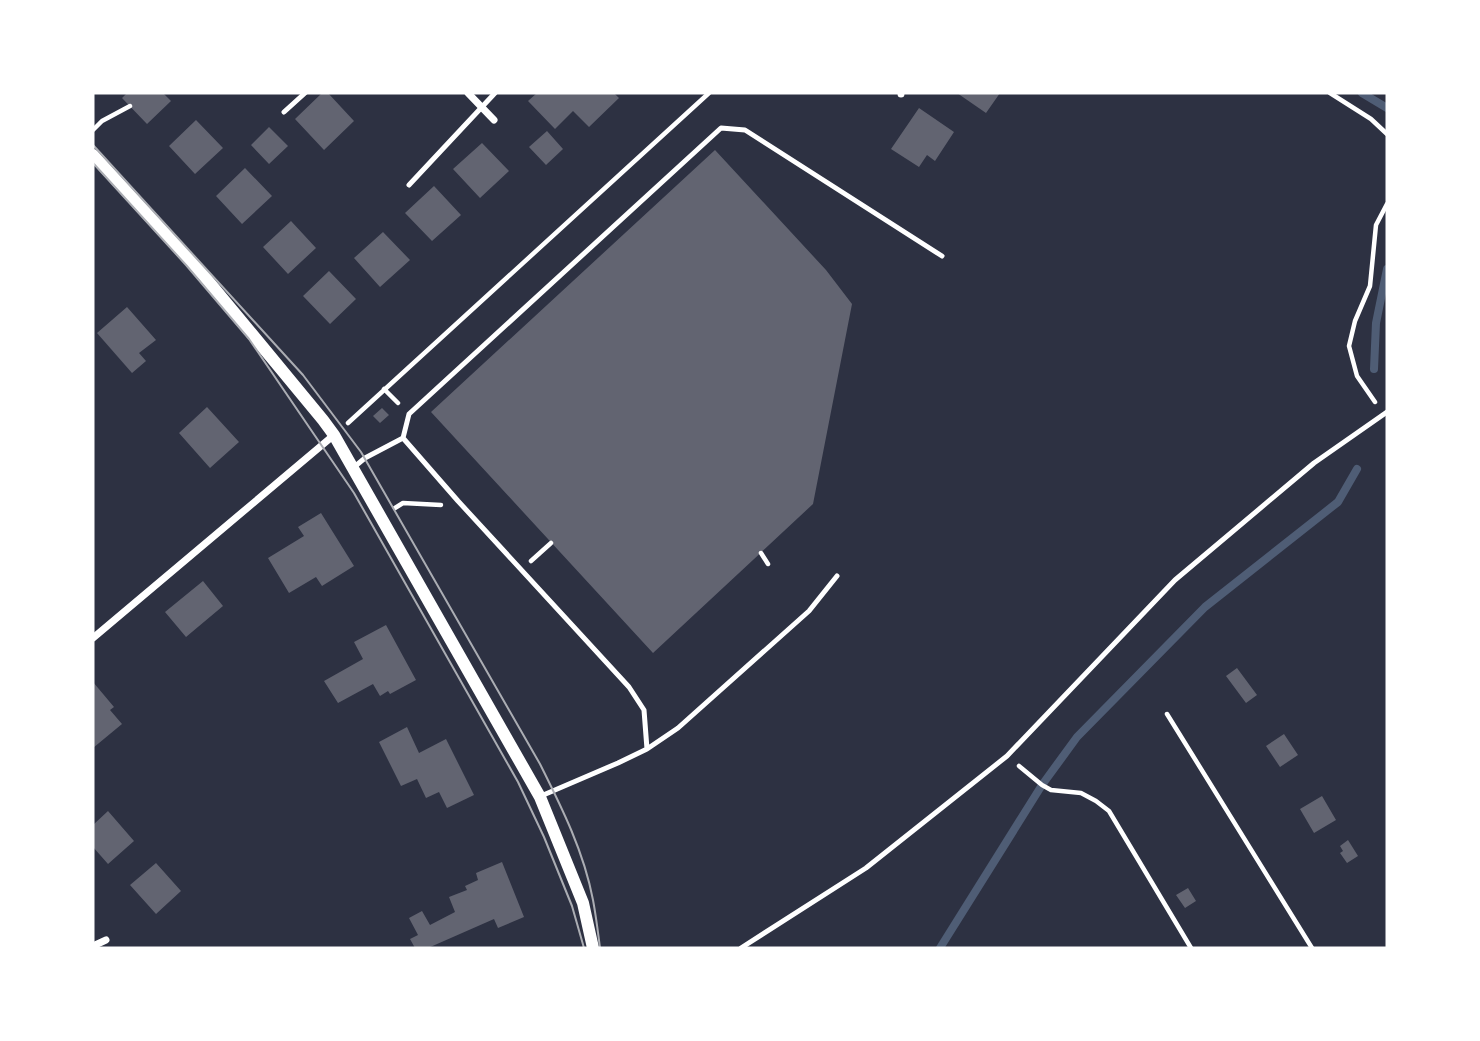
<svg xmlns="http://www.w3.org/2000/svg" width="1480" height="1041" font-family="'Space Grotesk',sans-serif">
<rect width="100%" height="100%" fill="#2d3142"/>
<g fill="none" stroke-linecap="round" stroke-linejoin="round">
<path stroke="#4f5d75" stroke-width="8" d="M 1362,93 L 1387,108
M 1374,369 L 1376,323 L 1387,269
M 940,948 L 1042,785 L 1077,737 L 1205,607 L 1338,502 L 1357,469"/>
</g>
<path fill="#626471" d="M 127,93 L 163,93 L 171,101 L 147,124 L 122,98 Z
M 322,93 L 328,93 L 354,121 L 324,150 L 295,119 Z
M 537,93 L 614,93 L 619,98 L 589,127 L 573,111 L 555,129 L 528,101 Z
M 957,93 L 1000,93 L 986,113 Z
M 919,108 L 954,132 L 935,161 L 927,155 L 919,167 L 891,149 Z
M 196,120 L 223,148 L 195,174 L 169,146 Z
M 269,127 L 288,146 L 269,164 L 251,145 Z
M 547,131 L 563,149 L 546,165 L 529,147 Z
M 482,143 L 509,171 L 480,198 L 453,169 Z
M 715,150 L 826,270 L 852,304 L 813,504 L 653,653 L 431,412 Z
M 245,168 L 272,196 L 242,224 L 216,196 Z
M 434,186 L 461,215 L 432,241 L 405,213 Z
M 291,221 L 316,248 L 288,274 L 263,247 Z
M 383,232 L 410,260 L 380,287 L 354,258 Z
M 329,271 L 356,299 L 330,324 L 303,296 Z
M 127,307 L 156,340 L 139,353 L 146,361 L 132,373 L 97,333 Z
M 207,407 L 239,442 L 210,468 L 179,433 Z
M 382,408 L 389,415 L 380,423 L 373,416 Z
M 321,513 L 354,566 L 322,586 L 316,577 L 289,593 L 268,558 L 304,536 L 298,527 Z
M 203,581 L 223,606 L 186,637 L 165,612 Z
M 386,625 L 416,680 L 390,694 L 388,691 L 380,696 L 373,684 L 338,703 L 324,681 L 363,659 L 354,642 Z
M 1237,668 L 1257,695 L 1246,703 L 1226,676 Z
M 93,682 L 114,707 L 110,710 L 122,724 L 93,748 Z
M 407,727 L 419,753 L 446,739 L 474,795 L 447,808 L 439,792 L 426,798 L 417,779 L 401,786 L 379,742 Z
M 1284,734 L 1298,755 L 1280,767 L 1266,746 Z
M 1322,796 L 1336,820 L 1314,833 L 1300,809 Z
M 108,811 L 134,841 L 108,864 L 93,847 L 93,825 Z
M 1348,840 L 1358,856 L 1347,863 L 1340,853 L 1343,851 L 1340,846 Z
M 502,862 L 524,917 L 498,928 L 494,919 L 428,948 L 415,948 L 410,939 L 418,935 L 409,918 L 422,911 L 430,925 L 455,912 L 449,897 L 467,890 L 465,886 L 478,880 L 476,873 Z
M 156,863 L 181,891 L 156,914 L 130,885 Z
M 1188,888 L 1196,901 L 1185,908 L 1176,895 Z"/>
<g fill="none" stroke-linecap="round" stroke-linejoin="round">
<path stroke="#fff" stroke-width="4.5" d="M 1330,93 L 1371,119 L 1387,134
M 93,130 L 102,121 L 130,106
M 384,389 L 398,403
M 1375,402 L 1357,376 L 1349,346 L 1355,321 L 1370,286 L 1376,225 L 1387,204
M 348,423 L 709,93
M 395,508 L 403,503 L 441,505
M 761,553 L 768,564
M 531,561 L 551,543
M 1167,714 L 1312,948
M 1019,766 L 1042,785 L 1051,790 L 1081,793 L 1096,801 L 1109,811 L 1191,948"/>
<path stroke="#fff" stroke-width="5" d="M 284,112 L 305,93
M 409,185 L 495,93
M 353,468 L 365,458 L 403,438
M 647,749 L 678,728 L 809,611 L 837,576
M 541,796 L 618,763 L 647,749 L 644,710 L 629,687 L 458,501 L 403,438 L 409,414 L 721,128 L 745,130 L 942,256
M 741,948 L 866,868 L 1007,756 L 1175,580 L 1314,463 L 1387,412"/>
<path stroke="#fff" stroke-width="7" d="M 468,93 L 494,120
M 901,94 L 901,93
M 93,638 L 334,435
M 93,946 L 106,940"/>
<path stroke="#fff" stroke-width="12" d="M 93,155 L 204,276 L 323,420 L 334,435 L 540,797 L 583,903 L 593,948"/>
<path stroke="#abadb3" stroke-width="2" d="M 93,145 L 303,375 L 361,452 L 540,764 C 562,808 584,852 593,900 C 596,916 598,932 600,948
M 93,163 L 186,265 L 249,339 L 354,493 L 518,782 L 544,837 L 572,906 L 584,948"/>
</g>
<rect width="1480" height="1041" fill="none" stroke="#ffffff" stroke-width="189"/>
</svg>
